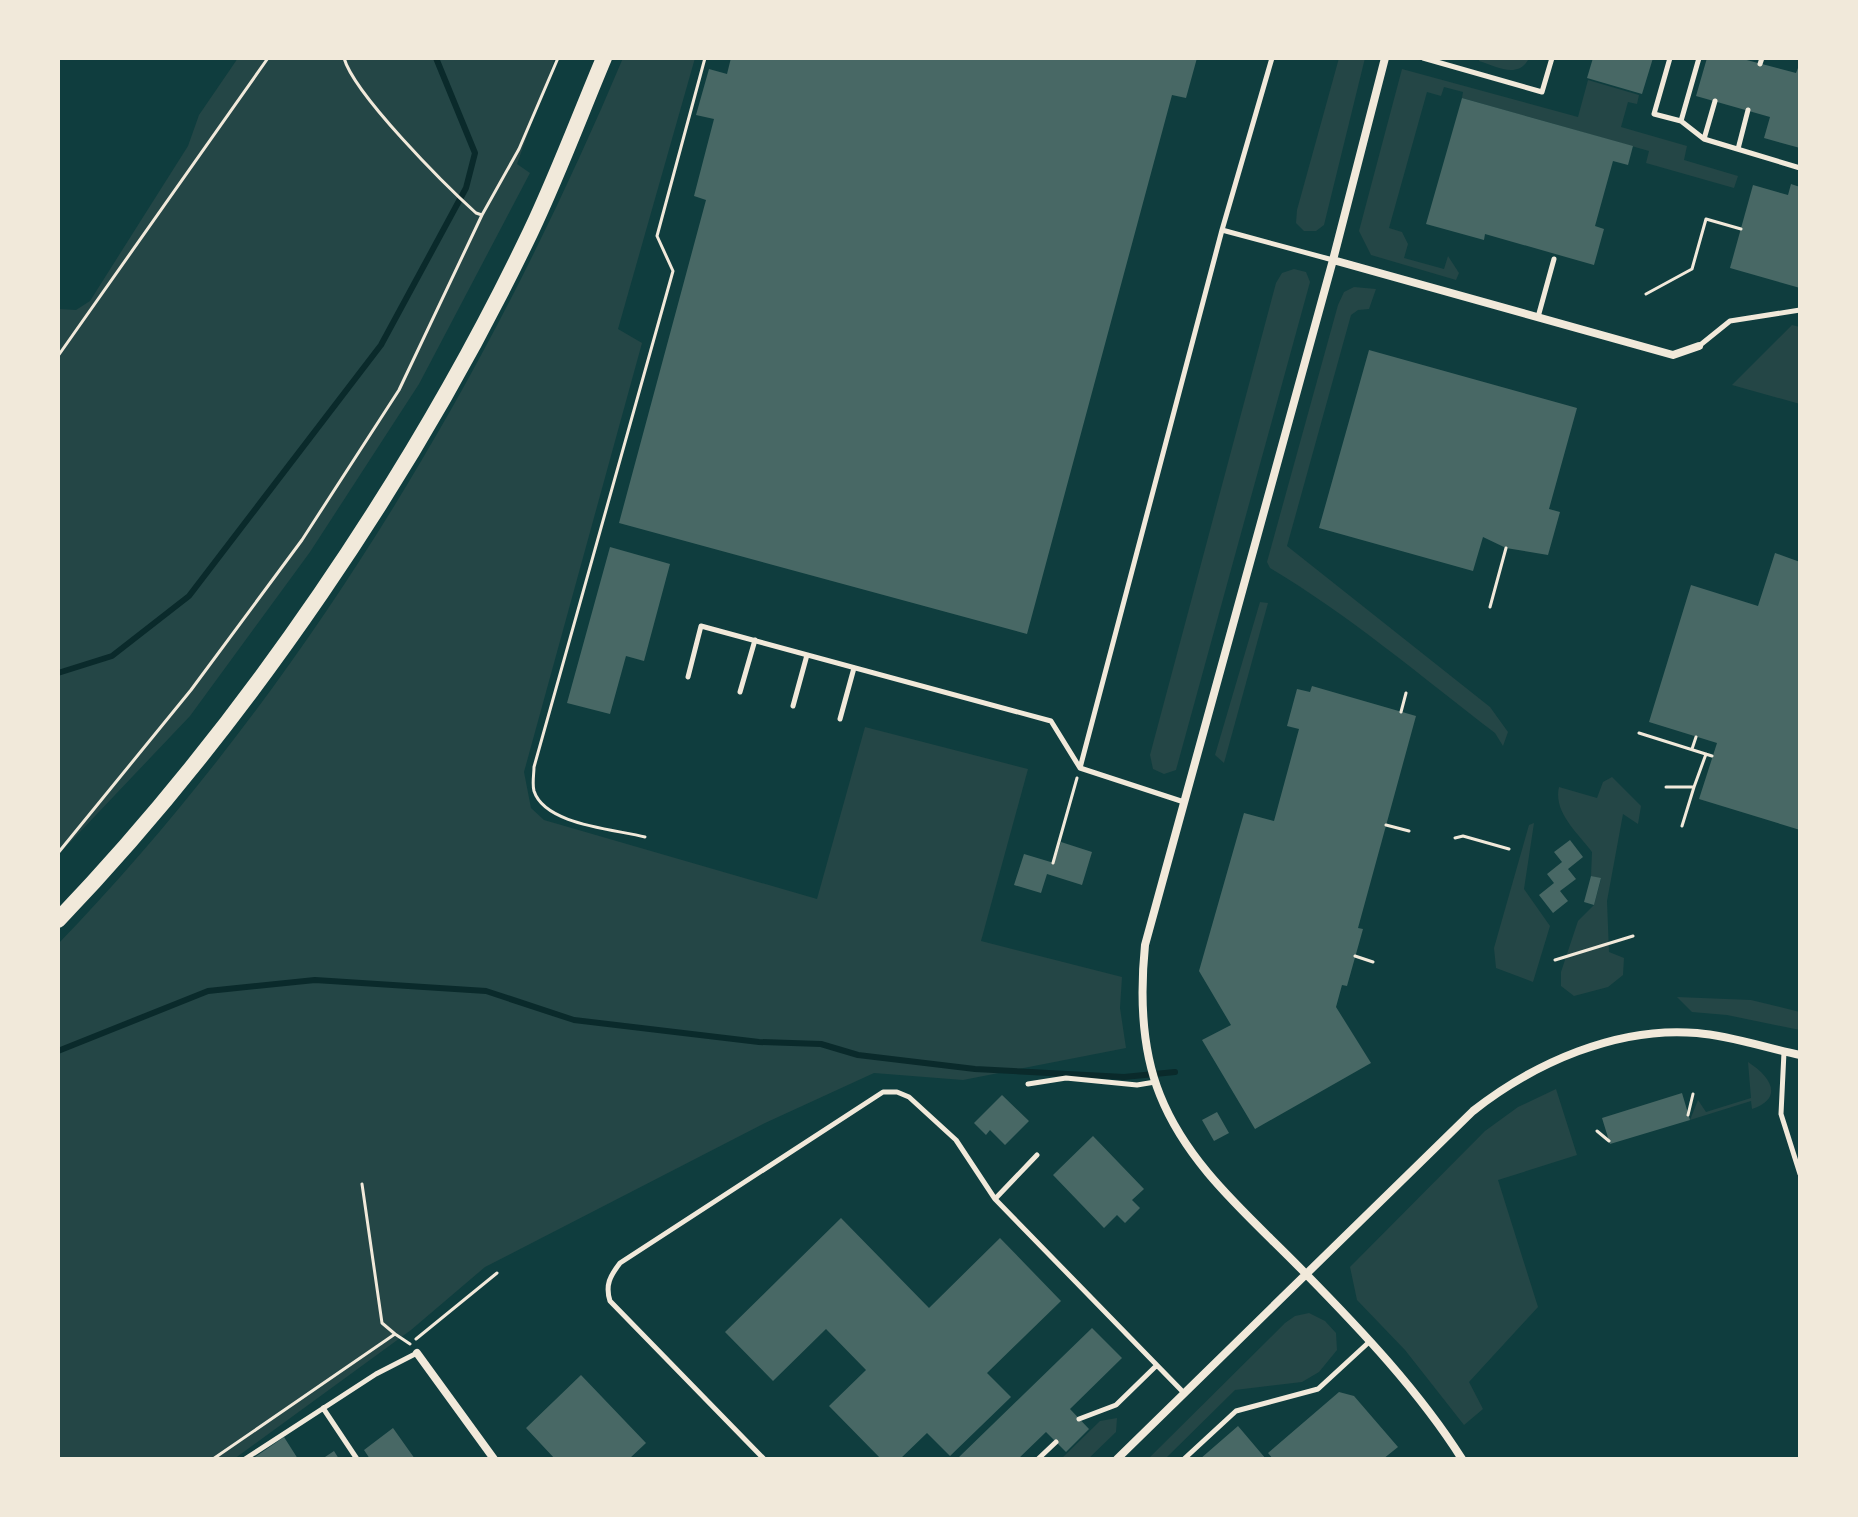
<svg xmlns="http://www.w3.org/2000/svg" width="1858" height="1517" font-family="'Titillium Web',sans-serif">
<rect width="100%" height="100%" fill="#0f3d3e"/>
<path fill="#244646" d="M 238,58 L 555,58 L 517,164 L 530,173 L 419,384 L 310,552 L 190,716 L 58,855 L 58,309 L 76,310 L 90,301 L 188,146 L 199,115 Z
M 623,58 L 695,58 L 618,329 L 642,343 L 524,772 L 531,808 L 544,820 L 817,899 L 865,727 L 1028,769 L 981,941 L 1122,977 L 1120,1008 L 1126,1048 L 963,1080 L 874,1073 L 765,1123 L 485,1267 L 411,1330 L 234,1459 L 58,1459 L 58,944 C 302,691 487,381 623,58 Z
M 1339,58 L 1365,58 L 1324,225 L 1316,231 L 1304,231 L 1296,223 L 1297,210 Z
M 1480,58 L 1529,58 C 1519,79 1497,67 1479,61 Z
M 1402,69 L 1578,117 L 1588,80 L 1639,95 L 1637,104 L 1628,102 L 1621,127 L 1687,146 L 1684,160 L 1738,176 L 1734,188 L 1646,163 L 1649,151 L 1462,98 L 1463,92 L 1444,87 L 1441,96 L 1427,92 L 1389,228 L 1402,232 L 1408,244 L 1404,258 L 1444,269 L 1448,256 L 1459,273 L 1456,280 L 1371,255 L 1359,231 Z
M 1294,269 L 1306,272 L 1310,282 L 1176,770 L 1164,774 L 1153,769 L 1150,755 L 1276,283 L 1282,273 Z
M 1354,287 L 1376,289 L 1369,309 L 1358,310 L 1351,315 L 1287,546 L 1490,707 L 1508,732 L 1503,746 L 1495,733 C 1422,677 1349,615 1270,568 L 1267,562 L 1338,305 L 1344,292 Z
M 1792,325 L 1800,327 L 1800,404 L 1732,385 Z
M 1260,602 L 1268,603 L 1224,763 L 1215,755 Z
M 1612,777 L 1641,806 L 1638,824 L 1623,814 L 1607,901 L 1609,952 L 1624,958 L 1623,975 L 1608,987 L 1574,996 L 1561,986 L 1561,972 L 1578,921 L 1594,905 L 1601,879 L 1591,876 L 1592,852 C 1578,833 1553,812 1559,787 L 1597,798 L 1603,782 Z
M 1534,823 L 1524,889 L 1550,926 L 1533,982 L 1496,968 L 1494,948 L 1529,825 Z
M 1677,997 L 1751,1000 L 1800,1012 L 1800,1030 L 1727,1015 L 1692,1012 Z
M 1748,1062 C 1770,1076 1785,1098 1752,1109 L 1751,1101 L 1690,1120 L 1698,1100 L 1706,1112 L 1751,1098 Z
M 1556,1089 L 1577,1155 L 1498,1180 L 1538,1307 L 1469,1382 L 1483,1409 L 1464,1425 L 1405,1350 L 1357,1300 L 1350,1267 L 1485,1131 L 1518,1107 Z
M 1309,1313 L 1325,1321 L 1336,1333 L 1337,1350 L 1319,1372 L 1302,1382 L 1235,1390 L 1165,1459 L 1148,1459 L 1285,1323 L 1295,1316 Z
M 1117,1418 L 1116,1432 L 1088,1459 L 1061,1459 L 1100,1421 Z"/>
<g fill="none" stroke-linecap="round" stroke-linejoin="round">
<path stroke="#0a2a2b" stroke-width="6" d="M 58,673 L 112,656 L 189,596 L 381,345 L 466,188 L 475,153 L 436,58
M 58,1051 L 208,991 L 315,980 L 486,991 L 574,1020 L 759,1042 L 821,1044 L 858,1055 L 975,1069 L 1124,1077 L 1175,1072"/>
</g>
<path fill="#486865" d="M 731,58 L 1197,58 L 1186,98 L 1172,95 L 1027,634 L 619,523 L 706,200 L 694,196 L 714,119 L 696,115 L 709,69 L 727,74 Z
M 1593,58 L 1653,58 L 1642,94 L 1587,78 Z
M 1707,58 L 1739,58 L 1796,73 L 1800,63 L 1800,148 L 1764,138 L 1770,117 L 1696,96 Z
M 1462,98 L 1633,146 L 1628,165 L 1613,161 L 1595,226 L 1604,229 L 1594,265 L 1485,234 L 1484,240 L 1426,224 Z
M 1791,184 L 1800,187 L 1800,288 L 1730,268 L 1753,185 L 1788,195 Z
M 1369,350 L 1577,408 L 1549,509 L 1560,512 L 1548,555 L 1506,548 L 1483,537 L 1473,571 L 1319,528 Z
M 610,547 L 670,564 L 644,661 L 626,656 L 610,714 L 567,703 Z
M 1775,553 L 1800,562 L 1800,830 L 1699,799 L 1717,743 L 1649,722 L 1691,585 L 1758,606 Z
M 1312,686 L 1416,716 L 1358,928 L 1363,929 L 1347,986 L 1342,985 L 1336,1007 L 1371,1063 L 1255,1129 L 1202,1040 L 1231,1025 L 1199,971 L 1244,813 L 1274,821 L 1299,729 L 1287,726 L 1297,689 L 1310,692 Z
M 1570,840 L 1583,857 L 1568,869 L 1576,879 L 1560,891 L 1568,901 L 1553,913 L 1539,895 L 1554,883 L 1547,874 L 1562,862 L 1554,852 Z
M 1061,842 L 1092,852 L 1082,885 L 1047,874 L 1041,893 L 1014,885 L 1024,854 L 1054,863 Z
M 1591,876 L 1601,878 L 1594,905 L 1584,902 Z
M 1682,1093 L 1690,1120 L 1610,1144 L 1602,1118 Z
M 1002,1095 L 1029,1121 L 1005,1145 L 990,1130 L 986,1135 L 974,1123 Z
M 1217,1112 L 1229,1133 L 1214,1141 L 1202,1120 Z
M 1093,1136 L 1144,1189 L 1132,1200 L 1140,1208 L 1125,1223 L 1117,1215 L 1104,1228 L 1053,1175 Z
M 841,1218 L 929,1308 L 1000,1238 L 1061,1301 L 987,1373 L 1011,1397 L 950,1456 L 927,1433 L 900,1459 L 881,1459 L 829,1406 L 866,1370 L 826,1329 L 773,1381 L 725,1332 Z
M 1092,1328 L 1122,1358 L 1070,1409 L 1089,1429 L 1066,1452 L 1046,1432 L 1018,1459 L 957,1459 Z
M 581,1375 L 646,1443 L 629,1459 L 555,1459 L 526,1428 Z
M 1339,1392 L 1354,1396 L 1398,1447 L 1383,1459 L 1273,1459 L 1268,1453 Z
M 1238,1426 L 1266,1459 L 1200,1459 Z
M 393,1428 L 415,1459 L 370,1459 L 364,1450 Z
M 284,1437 L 298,1459 L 252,1459 Z
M 334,1451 L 339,1459 L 322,1459 Z"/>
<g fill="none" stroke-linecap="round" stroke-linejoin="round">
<path stroke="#f1e9da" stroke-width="3" d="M 344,58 C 354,94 445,185 476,213 L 482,215 L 519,149 L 558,58
M 1646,294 L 1692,269 L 1706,219 L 1741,229
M 58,356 L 268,58
M 1490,607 L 1506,548
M 1401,712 L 1406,693
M 1639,733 L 1712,756
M 1692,749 L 1696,737
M 1666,787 L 1694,787 L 1706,754
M 1386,825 L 1409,831
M 1682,826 L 1694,787
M 645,837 C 614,829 545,825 534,791 C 532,784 534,774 534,767 L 673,271 L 657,236 L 705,58
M 1455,838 L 1463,836 L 1509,849
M 58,853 L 191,690 L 302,540 L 399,390 L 482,215
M 1053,863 L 1077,778
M 1355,956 L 1373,962
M 1555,960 L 1633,936
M 1688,1115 L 1693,1094
M 1597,1131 L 1609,1141
M 362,1184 L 382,1323 L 395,1334
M 416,1339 L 497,1273
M 213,1459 L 395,1334 L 410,1344"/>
<path stroke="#f1e9da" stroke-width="5" d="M 1423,58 L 1542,92 L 1552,58
M 1670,58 L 1654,114 L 1681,121 L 1699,58
M 1760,64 L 1762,58
M 1681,121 L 1704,139 L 1800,168
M 1704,139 L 1715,101
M 1738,149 L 1748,110
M 1222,230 L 1272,58
M 1538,317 L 1554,259
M 1699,346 L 1730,321 L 1800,310
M 688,677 L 701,626 L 1051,721 L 1080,768 L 1184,802
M 740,692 L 755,640
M 793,706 L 807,655
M 840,719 L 854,668
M 1080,768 L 1222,230 L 1333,260
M 1784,1052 L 1781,1114 L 1800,1174
M 1028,1084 L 1066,1078 L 1137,1085 L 1155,1082
M 995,1199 L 1037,1155
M 323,1408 L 357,1459
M 1079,1419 L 1116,1405 L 1156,1366
M 245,1459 L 376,1374 L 417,1353
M 764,1459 L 610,1301 C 605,1285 610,1276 620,1263 L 883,1092 L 897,1092 L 909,1097 L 956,1140 L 995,1199 L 1184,1393
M 1038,1459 L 1056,1442
M 1184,1459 L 1236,1411 L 1318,1389 L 1368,1343"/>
<path stroke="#f1e9da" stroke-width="8" d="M 1385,58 L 1333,260 L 1145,945 C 1140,995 1141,1048 1160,1095 C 1189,1168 1252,1218 1305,1273 C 1361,1330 1419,1391 1462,1459
M 1333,260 L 1673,355 L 1699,346
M 417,1353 L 494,1459
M 1117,1459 L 1473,1111 C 1534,1063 1617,1026 1697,1033 C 1732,1036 1766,1048 1800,1055"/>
<path stroke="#f1e9da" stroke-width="16" d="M 58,920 C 243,727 416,472 531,231 C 558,174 580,115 604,58"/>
</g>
<rect width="1858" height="1517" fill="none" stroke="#f1e9da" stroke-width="120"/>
</svg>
